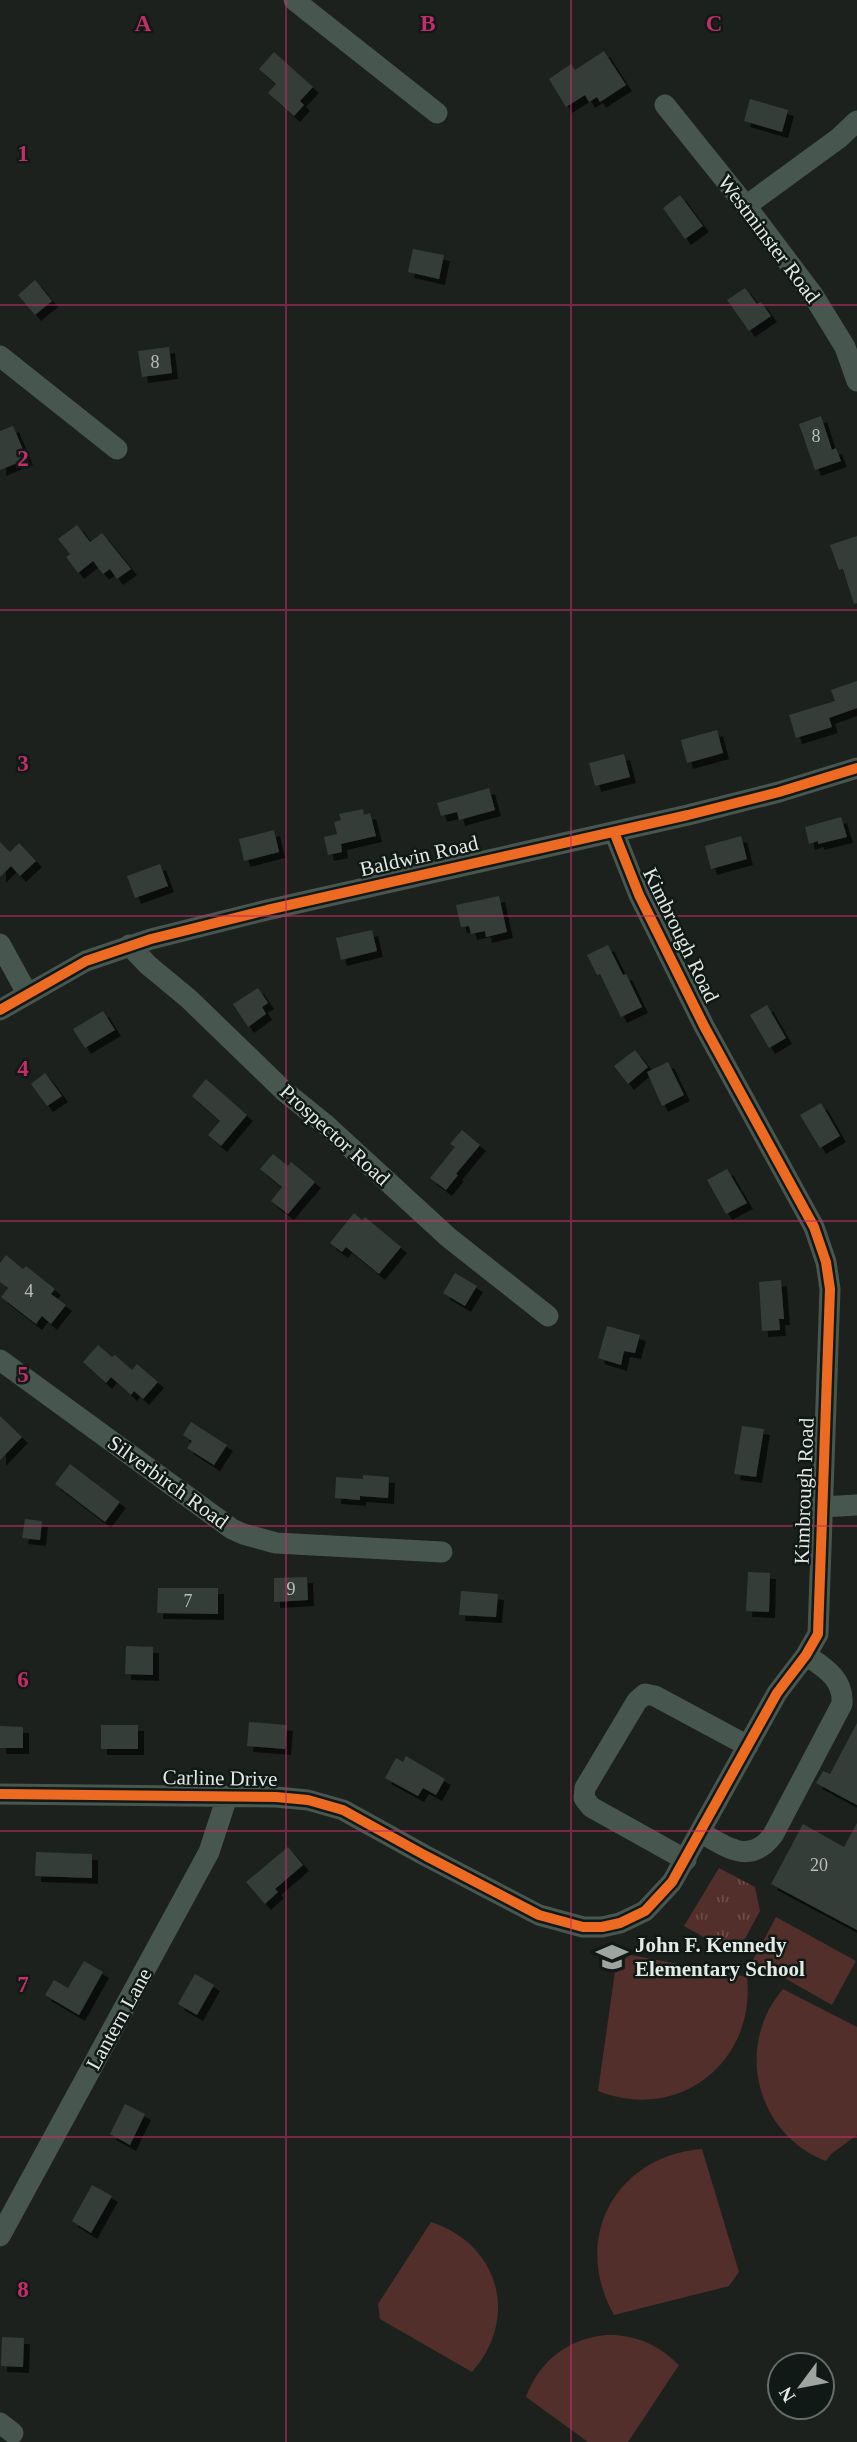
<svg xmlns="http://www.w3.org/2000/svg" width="857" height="2442" font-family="Georgia,serif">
<defs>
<pattern id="grass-tufts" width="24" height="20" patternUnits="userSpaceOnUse" patternTransform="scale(1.75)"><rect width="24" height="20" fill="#522f2a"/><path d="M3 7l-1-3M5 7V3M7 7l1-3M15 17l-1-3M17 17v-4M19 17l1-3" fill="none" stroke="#6b4d49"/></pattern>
<filter id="shadow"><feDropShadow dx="6" dy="6" stdDeviation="0" flood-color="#0009"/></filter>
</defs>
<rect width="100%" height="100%" fill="#1c211e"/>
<path fill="url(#grass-tufts)" d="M 719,1868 L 755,1887 L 760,1911 L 736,1955 L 684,1926 Z"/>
<path fill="#522f2a" d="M 776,1917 L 856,1961 L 832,2005 L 753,1960 Z
M 631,1955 L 747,1977 C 756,2062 679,2123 598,2091 L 616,1964 Z
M 783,1989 L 857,2027 L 857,2135 L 831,2154 L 826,2161 C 756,2134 734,2046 783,1989 Z
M 702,2149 L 739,2272 L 729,2286 L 614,2315 C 571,2239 615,2156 702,2149 Z
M 431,2222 C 499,2244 520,2318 472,2372 L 380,2319 L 378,2304 Z
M 605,2335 C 634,2334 658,2344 679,2365 L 628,2442 L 588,2442 L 526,2397 C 539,2362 567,2339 605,2335 Z"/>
<path fill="#343d39" filter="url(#shadow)" d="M 604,51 L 626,85 L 600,102 L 597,97 L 589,102 L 585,95 L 566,107 L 549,79 L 571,64 L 575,70 Z
M 274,52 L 313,87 L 300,101 L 304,105 L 294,116 L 268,93 L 276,84 L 259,69 Z
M 750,99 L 788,110 L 782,132 L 744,121 Z
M 680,195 L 703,226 L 685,239 L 663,208 Z
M 413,249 L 444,255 L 439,279 L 408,272 Z
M 35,280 L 52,301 L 35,315 L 18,295 Z
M 745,288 L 757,304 L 761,302 L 771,316 L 749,331 L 727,300 Z
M 169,347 L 172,373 L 142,377 L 138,351 Z
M 821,416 L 832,450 L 836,448 L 841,461 L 815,470 L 799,424 Z
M 13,426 L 27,459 L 0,470 L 0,431 Z
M 77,525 L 90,542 L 102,533 L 131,569 L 117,579 L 110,569 L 103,574 L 93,561 L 78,573 L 66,557 L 70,554 L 58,539 Z
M 857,536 L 857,603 L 854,604 L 843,569 L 839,570 L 830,545 Z
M 857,681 L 857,708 L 829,718 L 832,727 L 796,738 L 789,715 L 835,701 L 831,690 Z
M 717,730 L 723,753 L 687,763 L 681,740 Z
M 624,754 L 630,777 L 595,786 L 589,763 Z
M 489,788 L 495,810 L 459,820 L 457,812 L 441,816 L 437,803 Z
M 363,809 L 364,815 L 370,813 L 376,836 L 341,844 L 342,852 L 328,855 L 324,837 L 337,834 L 334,822 L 341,820 L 339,814 Z
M 841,817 L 847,837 L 818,844 L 818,841 L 809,844 L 805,827 Z
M 274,830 L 279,852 L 244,861 L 239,839 Z
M 741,836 L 747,859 L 711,869 L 705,846 Z
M 0,842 L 10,852 L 19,843 L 36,861 L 20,876 L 11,866 L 0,877 Z
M 160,864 L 168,886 L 135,898 L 127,876 Z
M 499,896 L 507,932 L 486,937 L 485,931 L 471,934 L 469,926 L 461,927 L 456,905 Z
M 372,930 L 377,951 L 341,960 L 336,938 Z
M 608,945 L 623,975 L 626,974 L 642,1007 L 621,1017 L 600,974 L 597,975 L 587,955 Z
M 258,988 L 268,1003 L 262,1007 L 266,1014 L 248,1027 L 233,1004 Z
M 767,1005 L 786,1038 L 769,1048 L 750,1015 Z
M 103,1011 L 115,1030 L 85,1048 L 73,1029 Z
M 635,1050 L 648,1067 L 628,1084 L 614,1066 Z
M 668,1062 L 684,1095 L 662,1106 L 647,1072 Z
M 45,1073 L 62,1096 L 47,1106 L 31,1084 Z
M 206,1079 L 247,1115 L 221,1146 L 208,1135 L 220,1121 L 192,1096 Z
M 821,1103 L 840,1136 L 820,1148 L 800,1115 Z
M 462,1130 L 480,1145 L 456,1174 L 458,1175 L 446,1190 L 430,1178 L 455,1147 L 450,1144 Z
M 273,1154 L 288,1166 L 291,1162 L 315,1182 L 288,1214 L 271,1201 L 282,1187 L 260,1169 Z
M 727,1169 L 747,1203 L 726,1214 L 707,1180 Z
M 354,1213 L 362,1220 L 365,1217 L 401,1247 L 379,1274 L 346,1247 L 342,1252 L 330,1243 Z
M 6,1255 L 23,1269 L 26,1266 L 55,1289 L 51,1294 L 66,1305 L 51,1324 L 42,1316 L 36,1324 L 1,1297 L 8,1288 L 0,1282 L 0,1263 Z
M 455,1273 L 477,1286 L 465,1306 L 443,1293 Z
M 781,1280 L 784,1319 L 779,1319 L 780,1330 L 762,1331 L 759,1282 Z
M 607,1326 L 640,1335 L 635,1353 L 624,1351 L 621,1365 L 598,1358 Z
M 98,1345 L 112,1357 L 115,1355 L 132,1370 L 137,1364 L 158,1382 L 143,1399 L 134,1391 L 131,1395 L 111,1377 L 106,1383 L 83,1362 Z
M 0,1416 L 22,1437 L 0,1460 Z
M 191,1422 L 227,1445 L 214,1465 L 187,1448 L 192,1441 L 183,1435 Z
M 742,1426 L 764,1429 L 756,1477 L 734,1474 Z
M 70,1464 L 120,1502 L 105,1522 L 55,1484 Z
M 363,1475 L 389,1477 L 388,1498 L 360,1496 L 360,1500 L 335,1498 L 336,1477 L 363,1479 Z
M 25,1519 L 42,1521 L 40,1540 L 22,1538 Z
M 748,1572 L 770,1573 L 769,1612 L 746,1611 Z
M 307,1577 L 308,1600 L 274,1602 L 274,1578 Z
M 158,1588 L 218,1588 L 218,1614 L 157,1613 Z
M 461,1591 L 498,1594 L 496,1617 L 459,1615 Z
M 126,1646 L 153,1647 L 153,1675 L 125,1674 Z
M 249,1722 L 287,1725 L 285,1749 L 247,1746 Z
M 857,1723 L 857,1805 L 816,1783 L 823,1771 L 830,1774 Z
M 101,1725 L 138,1725 L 138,1749 L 101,1749 Z
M 0,1726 L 23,1727 L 23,1748 L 0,1748 Z
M 406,1756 L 445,1779 L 436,1795 L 423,1788 L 418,1796 L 385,1778 L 396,1758 L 403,1762 Z
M 857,1823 L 857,1930 L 771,1884 L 803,1824 L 844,1847 Z
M 288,1847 L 303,1865 L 275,1889 L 278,1892 L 265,1904 L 246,1882 Z
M 36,1852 L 92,1854 L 92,1878 L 35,1876 Z
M 84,1961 L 103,1972 L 79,2015 L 45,1995 L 54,1980 L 68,1988 Z
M 195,1974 L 214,1985 L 197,2015 L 178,2004 Z
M 125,2104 L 145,2114 L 130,2145 L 110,2134 Z
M 92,2185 L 112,2196 L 91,2233 L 72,2221 Z
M 2,2337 L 24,2338 L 23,2367 L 1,2366 Z"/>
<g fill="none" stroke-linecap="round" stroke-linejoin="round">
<path stroke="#475750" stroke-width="21" d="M 294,0 L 437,113
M 665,105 L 746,206 L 813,295 L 845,347 L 857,381
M 746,206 L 839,138 L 857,121
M 0,356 L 117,449
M 0,944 L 27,993
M 129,945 L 148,965 L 189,999 L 284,1091 L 326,1125 L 448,1237 L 548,1316
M 0,1010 L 86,961 L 151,939 L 267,910 L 688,815 L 779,792 L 857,768
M 0,1360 L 232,1529 L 243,1534 L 276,1543 L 442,1552
M 822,1507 L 857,1505
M 0,1794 L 276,1797 L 308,1800 L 343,1810 L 426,1856 L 539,1915 L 583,1927 L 602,1927 L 620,1923 L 645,1911 L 672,1882 L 777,1693 L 806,1655 L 818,1634 L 830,1289 L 826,1262 L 814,1227 L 704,1026 L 639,895 L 614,832
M 700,1832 C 726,1847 750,1866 773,1835 L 842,1704 C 844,1679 825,1668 806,1655
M 686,1860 L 591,1807 L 584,1798 L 585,1788 L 637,1701 L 645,1694 L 655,1696 L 748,1746
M 0,2236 L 209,1852 L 227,1797
M 0,2423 L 13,2433"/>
<defs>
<path id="cycleway" d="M 0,1010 L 86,961 L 151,939 L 267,910 L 688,815 L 779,792 L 857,768
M 0,1794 L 276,1797 L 308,1800 L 343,1810 L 426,1856 L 539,1915 L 583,1927 L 602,1927 L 620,1923 L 645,1911 L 672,1882 L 777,1693 L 806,1655 L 818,1634 L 830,1289 L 826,1262 L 814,1227 L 704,1026 L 639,895 L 614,832"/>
</defs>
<use href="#cycleway" stroke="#101915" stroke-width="15"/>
<use href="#cycleway" stroke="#ed6a23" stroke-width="10"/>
</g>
<path fill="none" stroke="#c52d69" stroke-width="2" stroke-opacity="0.55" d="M 286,0 L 286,2442M 571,0 L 571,2442M 0,305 L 857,305M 0,610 L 857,610M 0,916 L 857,916M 0,1221 L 857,1221M 0,1526 L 857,1526M 0,1831 L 857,1831M 0,2137 L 857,2137"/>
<defs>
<symbol id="school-bare" viewBox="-9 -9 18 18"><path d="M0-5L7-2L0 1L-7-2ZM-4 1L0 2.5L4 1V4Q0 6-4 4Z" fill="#9ea4a0" stroke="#101915" stroke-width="2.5" paint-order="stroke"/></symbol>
</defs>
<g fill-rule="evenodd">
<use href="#school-bare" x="590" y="1935" width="44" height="44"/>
</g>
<g text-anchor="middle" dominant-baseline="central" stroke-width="5" stroke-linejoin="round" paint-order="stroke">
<g font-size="18" fill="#b8bfbb">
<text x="155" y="362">8</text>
<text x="816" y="436">8</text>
<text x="29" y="1291">4</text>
<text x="291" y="1589">9</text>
<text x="188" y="1601">7</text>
<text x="819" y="1865">20</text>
</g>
<g font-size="21" fill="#e4eae6" stroke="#101915">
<text transform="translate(769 239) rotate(53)">Westminster Road</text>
<text transform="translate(419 856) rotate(-13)">Baldwin Road</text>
<text transform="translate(681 935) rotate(64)">Kimbrough Road</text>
<text transform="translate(335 1135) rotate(42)">Prospector Road</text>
<text transform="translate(168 1482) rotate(36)">Silverbirch Road</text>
<text transform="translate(804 1491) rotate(-88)">Kimbrough Road</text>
<text transform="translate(220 1778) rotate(1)">Carline Drive</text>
<text transform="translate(119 2019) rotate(-61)">Lantern Lane</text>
</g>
<g font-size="21" font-weight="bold" fill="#e4eae6" stroke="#101915" text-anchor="start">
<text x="635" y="1945">John F. Kennedy<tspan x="635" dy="24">Elementary School</tspan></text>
</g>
</g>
<g font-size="23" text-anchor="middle" font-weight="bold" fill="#c52d69" stroke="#101915" stroke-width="5" stroke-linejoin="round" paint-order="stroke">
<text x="143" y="31">A</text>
<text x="428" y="31">B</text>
<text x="714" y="31">C</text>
<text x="23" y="161">1</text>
<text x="23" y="466">2</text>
<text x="23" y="771">3</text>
<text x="23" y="1076">4</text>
<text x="23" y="1382">5</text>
<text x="23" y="1687">6</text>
<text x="23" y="1992">7</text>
<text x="23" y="2297">8</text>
</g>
<g transform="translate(801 2386) rotate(238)"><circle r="33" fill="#101915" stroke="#656d69" stroke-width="2"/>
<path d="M0-5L12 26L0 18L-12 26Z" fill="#9ea4a0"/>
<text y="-10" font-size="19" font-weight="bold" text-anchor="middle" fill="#e4eae6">N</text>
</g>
</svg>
